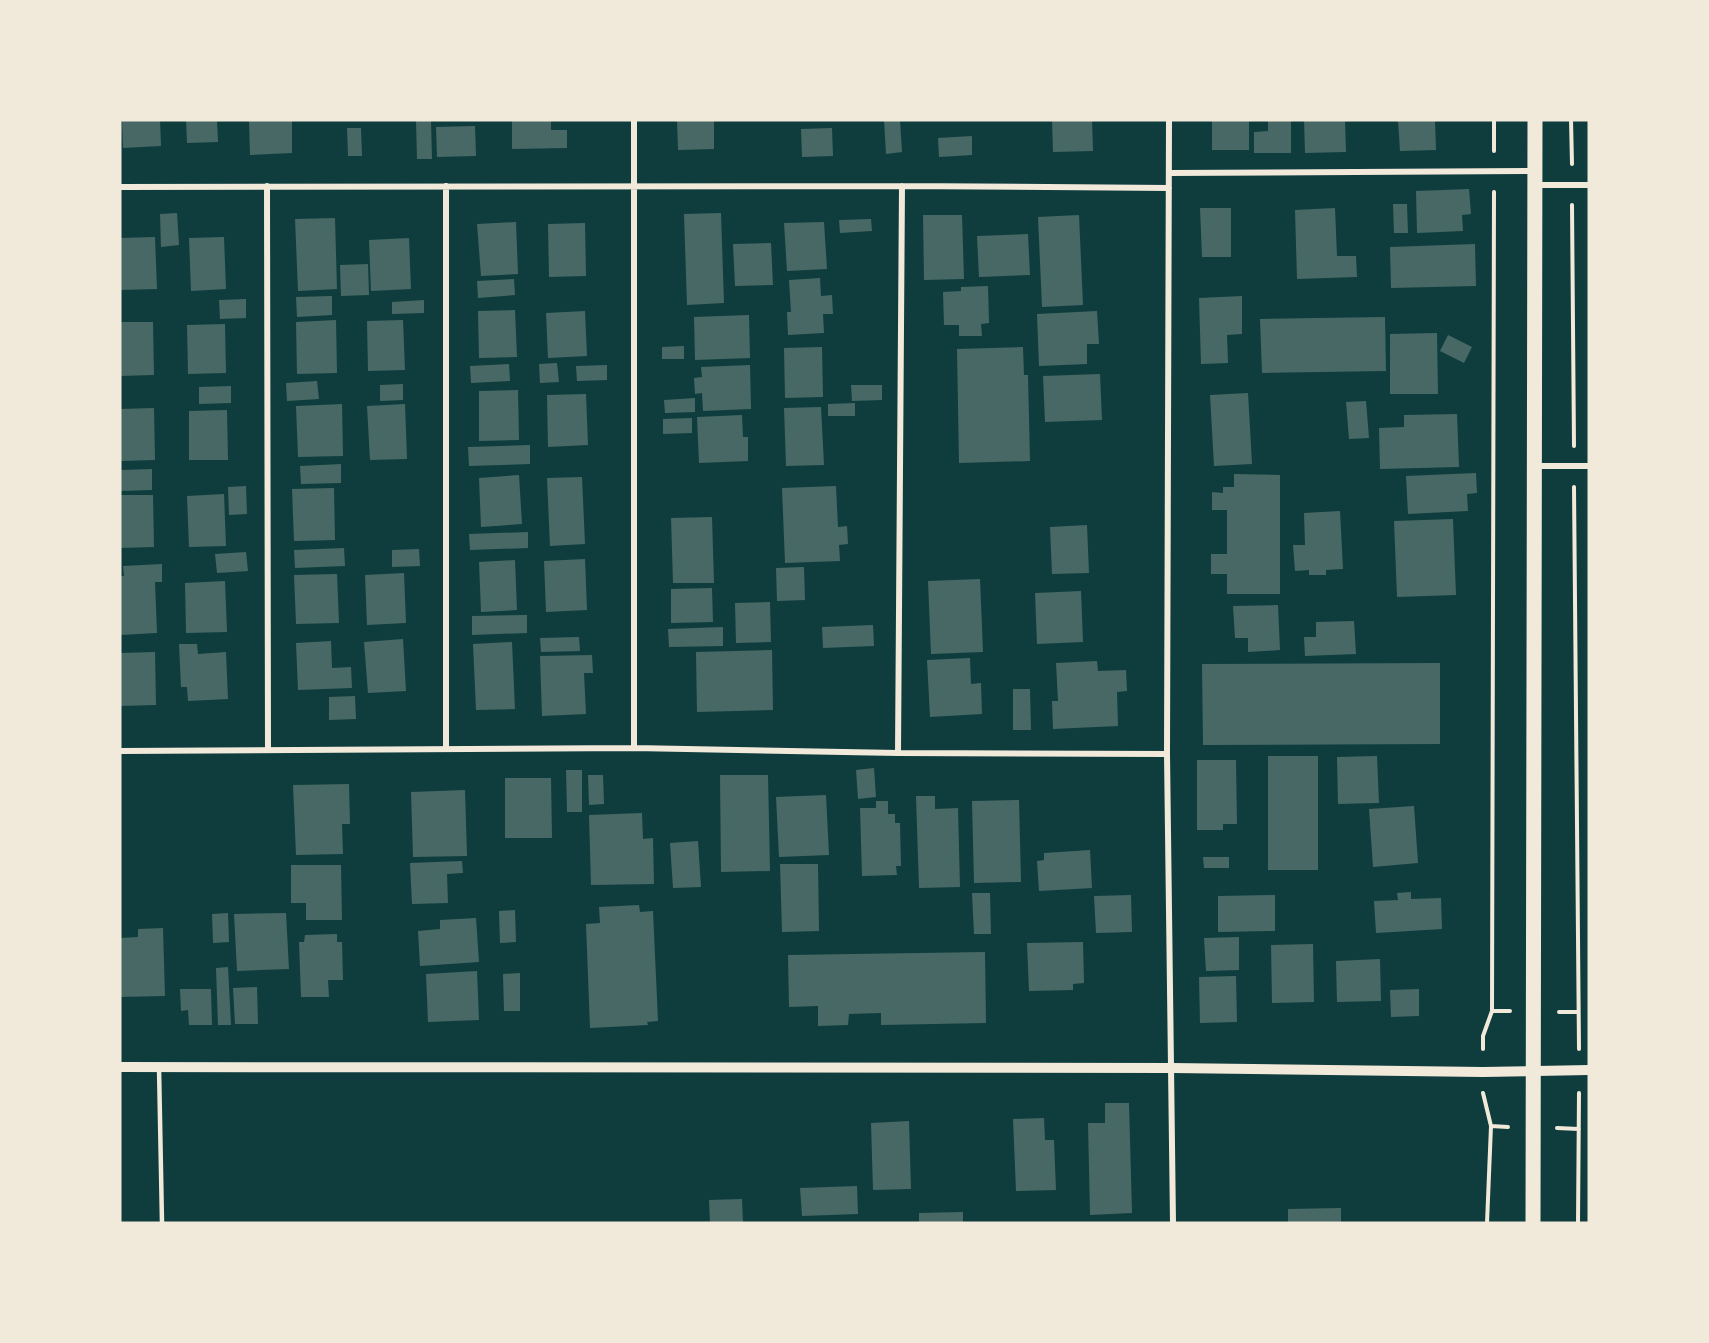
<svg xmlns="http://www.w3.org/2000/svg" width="1709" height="1343" font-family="Overpass,sans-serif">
<rect width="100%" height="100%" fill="#0f3d3e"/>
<path fill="#486865" d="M 122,120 L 160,120 L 161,146 L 123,148 Z
M 186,120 L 217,120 L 218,142 L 187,143 Z
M 249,120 L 292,120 L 292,153 L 250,155 Z
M 512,120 L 551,120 L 551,130 L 567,130 L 567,148 L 512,149 Z
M 677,120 L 714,120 L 714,149 L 678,150 Z
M 884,120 L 900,120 L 902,152 L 886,154 Z
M 1052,120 L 1092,120 L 1093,151 L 1053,152 Z
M 1212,120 L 1249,120 L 1249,150 L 1212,150 Z
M 1268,120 L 1291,120 L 1291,153 L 1254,153 L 1254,132 L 1268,131 Z
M 1304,120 L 1345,120 L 1346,152 L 1305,153 Z
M 1398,120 L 1435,120 L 1436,150 L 1400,151 Z
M 416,121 L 431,121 L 432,159 L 417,159 Z
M 475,126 L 476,156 L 437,157 L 436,127 Z
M 347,128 L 361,128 L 362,156 L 348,156 Z
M 832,128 L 833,156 L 802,157 L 801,129 Z
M 972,136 L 972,155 L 939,157 L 938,138 Z
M 1469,189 L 1471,214 L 1462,215 L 1463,231 L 1417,233 L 1416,191 Z
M 1393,204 L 1407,204 L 1408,233 L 1394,233 Z
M 1200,208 L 1231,208 L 1231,257 L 1202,257 Z
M 1335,208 L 1337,256 L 1356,256 L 1357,277 L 1297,279 L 1295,210 Z
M 177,213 L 179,245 L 161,247 L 160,214 Z
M 721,213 L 724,303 L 687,305 L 684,214 Z
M 923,215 L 962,215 L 964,279 L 924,280 Z
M 1079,215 L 1083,305 L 1042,307 L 1038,217 Z
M 335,218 L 337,289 L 298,291 L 295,219 Z
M 871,219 L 872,231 L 840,233 L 839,220 Z
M 516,222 L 518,274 L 481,276 L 477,224 Z
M 824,222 L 827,269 L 787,271 L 784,223 Z
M 585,223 L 586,276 L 549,277 L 548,224 Z
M 1028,234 L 1030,275 L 979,277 L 977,236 Z
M 155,237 L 157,289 L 120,290 L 120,238 Z
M 224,237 L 226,289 L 191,291 L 189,238 Z
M 409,238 L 411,289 L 371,291 L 369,240 Z
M 771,243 L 773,285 L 735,286 L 733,244 Z
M 1475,244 L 1476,286 L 1391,288 L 1390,247 Z
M 368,264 L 369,295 L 341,296 L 340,265 Z
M 820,278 L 821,296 L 832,295 L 833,314 L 823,314 L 824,333 L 788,335 L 787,312 L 791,312 L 789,280 Z
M 514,279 L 515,295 L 478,298 L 477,281 Z
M 988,286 L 989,323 L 981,324 L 982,336 L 959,336 L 959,325 L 944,325 L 943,292 L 961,291 L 961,287 Z
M 332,296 L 332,315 L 297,317 L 296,297 Z
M 1242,296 L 1242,334 L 1227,335 L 1228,363 L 1201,364 L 1199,298 Z
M 246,299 L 246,318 L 220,319 L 219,300 Z
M 424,300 L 424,313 L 392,314 L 392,302 Z
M 515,310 L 517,357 L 479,358 L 478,311 Z
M 585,311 L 587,356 L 548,358 L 546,313 Z
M 1097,311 L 1099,344 L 1087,344 L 1087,364 L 1039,366 L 1037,314 Z
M 749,315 L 750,358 L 695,360 L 694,317 Z
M 1385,317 L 1386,371 L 1262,373 L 1260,319 Z
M 336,320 L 337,373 L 297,374 L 296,322 Z
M 403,320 L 405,370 L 368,371 L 367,321 Z
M 120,322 L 153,322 L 154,375 L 120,376 Z
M 225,324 L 226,373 L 188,374 L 187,325 Z
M 1437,333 L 1438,394 L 1390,394 L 1390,334 Z
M 1448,335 L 1472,347 L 1464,363 L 1440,351 Z
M 684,346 L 684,359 L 662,359 L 662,347 Z
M 822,347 L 823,397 L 785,398 L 784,348 Z
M 1023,347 L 1024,375 L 1028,375 L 1030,461 L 959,463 L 957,349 Z
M 557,363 L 559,382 L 540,383 L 539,364 Z
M 509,364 L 510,381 L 471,383 L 470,366 Z
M 607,365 L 607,380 L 577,381 L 576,366 Z
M 750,365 L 751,409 L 703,411 L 702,393 L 695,394 L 694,378 L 702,377 L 701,367 Z
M 1100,374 L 1102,420 L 1045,422 L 1043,376 Z
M 317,381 L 319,399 L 287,401 L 286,383 Z
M 403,384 L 403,400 L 380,401 L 380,385 Z
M 851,385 L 882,385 L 882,400 L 852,401 Z
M 231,386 L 231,403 L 199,404 L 199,387 Z
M 518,390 L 519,440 L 479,441 L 479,391 Z
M 1248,393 L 1252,464 L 1214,466 L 1210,395 Z
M 586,394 L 588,445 L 548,447 L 547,395 Z
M 695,398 L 695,412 L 665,413 L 664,400 Z
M 1366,401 L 1369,438 L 1349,439 L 1346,402 Z
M 855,403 L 855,416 L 828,416 L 828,404 Z
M 342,404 L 343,456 L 298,457 L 296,406 Z
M 405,404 L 407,459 L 370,460 L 367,406 Z
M 821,407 L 824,465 L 786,466 L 784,408 Z
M 154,408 L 155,460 L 120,461 L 120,409 Z
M 227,410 L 228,460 L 189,460 L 189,411 Z
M 1457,414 L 1459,467 L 1380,469 L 1379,428 L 1404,427 L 1404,415 Z
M 742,415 L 743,437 L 748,437 L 748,461 L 699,463 L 697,417 Z
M 692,418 L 692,433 L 663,434 L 663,419 Z
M 530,445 L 530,464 L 469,466 L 468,447 Z
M 341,464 L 341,483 L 301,484 L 300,466 Z
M 152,469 L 152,490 L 120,491 L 120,470 Z
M 1476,473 L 1477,493 L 1467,494 L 1468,511 L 1408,514 L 1406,476 Z
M 1234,474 L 1280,475 L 1280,594 L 1227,594 L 1227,574 L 1211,574 L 1211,554 L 1227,554 L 1227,510 L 1212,510 L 1212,492 L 1223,493 L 1223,487 L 1234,487 Z
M 519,475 L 522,524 L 481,527 L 479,478 Z
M 582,477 L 585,544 L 550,546 L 547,478 Z
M 246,486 L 247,514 L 229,515 L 228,487 Z
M 836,486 L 838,527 L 847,526 L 848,544 L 839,545 L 840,561 L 785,563 L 782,488 Z
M 334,488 L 335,540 L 294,541 L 292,489 Z
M 224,494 L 226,546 L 189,547 L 187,496 Z
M 120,495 L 153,495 L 154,547 L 120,548 Z
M 1340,511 L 1343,569 L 1326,570 L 1326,575 L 1309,575 L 1309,570 L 1295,571 L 1293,545 L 1305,545 L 1304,513 Z
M 712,517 L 714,583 L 673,583 L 671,518 Z
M 1453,519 L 1456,595 L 1397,597 L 1394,521 Z
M 1087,525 L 1089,573 L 1052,574 L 1050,527 Z
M 528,532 L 528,548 L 470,550 L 469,534 Z
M 344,548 L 345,566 L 295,568 L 294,550 Z
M 419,549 L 420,566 L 392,567 L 392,550 Z
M 246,552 L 248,571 L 217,573 L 215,554 Z
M 585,559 L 587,610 L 546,612 L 544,561 Z
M 515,560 L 517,610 L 481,612 L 479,562 Z
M 162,564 L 162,582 L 155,582 L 157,633 L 120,635 L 120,576 L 124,576 L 123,566 Z
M 804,567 L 805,600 L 777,601 L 776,568 Z
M 404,573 L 406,623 L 367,625 L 365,575 Z
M 337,574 L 339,623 L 296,624 L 294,575 Z
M 980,579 L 983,652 L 931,654 L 928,581 Z
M 225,581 L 227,632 L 186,633 L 185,583 Z
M 712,588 L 713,622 L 671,623 L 671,589 Z
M 1081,591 L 1083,642 L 1037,644 L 1035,593 Z
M 770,602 L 771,642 L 736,643 L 735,603 Z
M 1278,605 L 1280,650 L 1248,652 L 1248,638 L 1235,638 L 1233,606 Z
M 527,615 L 527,633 L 472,635 L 472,616 Z
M 1354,621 L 1356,654 L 1305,656 L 1304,637 L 1316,637 L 1316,622 Z
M 873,625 L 874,646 L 823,648 L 822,627 Z
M 723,627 L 723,646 L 669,647 L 668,629 Z
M 579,637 L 580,651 L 541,652 L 540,638 Z
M 403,639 L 406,691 L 368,693 L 364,642 Z
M 331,641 L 332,668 L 351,667 L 352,688 L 298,690 L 296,643 Z
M 512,642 L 515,709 L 476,710 L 473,644 Z
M 179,644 L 197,644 L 198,654 L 226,652 L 228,699 L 188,701 L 187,687 L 181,687 Z
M 772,650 L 773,710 L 697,712 L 696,652 Z
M 155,652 L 156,705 L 120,706 L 120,653 Z
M 592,655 L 593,673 L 584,673 L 586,714 L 542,716 L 540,656 Z
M 970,658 L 971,684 L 981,683 L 982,714 L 930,717 L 927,660 Z
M 1097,661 L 1098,671 L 1126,670 L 1127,691 L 1117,692 L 1118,726 L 1053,729 L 1052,701 L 1058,701 L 1056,663 Z
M 1440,663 L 1440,744 L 1203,745 L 1202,664 Z
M 1013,689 L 1030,689 L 1031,730 L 1013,730 Z
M 355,696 L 356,719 L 329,720 L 329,697 Z
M 1268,756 L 1318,756 L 1318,870 L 1268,870 Z
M 1377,756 L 1379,803 L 1338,804 L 1337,757 Z
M 1197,760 L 1236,760 L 1237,824 L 1223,824 L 1223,830 L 1197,830 Z
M 874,768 L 876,797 L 858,799 L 856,770 Z
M 566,770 L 582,770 L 582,812 L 567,812 Z
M 588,775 L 603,775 L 604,804 L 589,805 Z
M 720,775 L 768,775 L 770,871 L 721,872 Z
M 505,778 L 551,778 L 552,838 L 505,838 Z
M 349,784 L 350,824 L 342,824 L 343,854 L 296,855 L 293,785 Z
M 465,790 L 467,856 L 413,857 L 411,792 Z
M 826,795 L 829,855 L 779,857 L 776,797 Z
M 916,796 L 935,796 L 935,809 L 958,808 L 960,887 L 919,888 Z
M 1019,800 L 1021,882 L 974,883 L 972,801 Z
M 876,801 L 888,801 L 888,814 L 895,814 L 895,823 L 900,823 L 901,866 L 896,866 L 897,875 L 862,876 L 860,808 L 876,808 Z
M 1414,806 L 1418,863 L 1373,867 L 1369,809 Z
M 642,813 L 643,839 L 653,838 L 654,884 L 591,885 L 589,815 Z
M 698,841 L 701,887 L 673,888 L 670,843 Z
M 1090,850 L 1092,888 L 1039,891 L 1037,861 L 1044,860 L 1044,853 Z
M 1203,857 L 1229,857 L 1229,868 L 1204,868 Z
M 462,861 L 463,873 L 447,874 L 448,903 L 412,904 L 410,863 Z
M 780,864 L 818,864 L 819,931 L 782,932 Z
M 291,865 L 341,865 L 342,920 L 306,920 L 306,903 L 291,903 Z
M 1411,892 L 1411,899 L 1441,898 L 1442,929 L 1376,933 L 1374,901 L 1398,900 L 1397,893 Z
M 972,893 L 990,893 L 991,934 L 974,934 Z
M 1131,895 L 1132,932 L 1096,933 L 1094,896 Z
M 1275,895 L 1275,931 L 1218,932 L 1218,896 Z
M 639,905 L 640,912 L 653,911 L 658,1021 L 647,1022 L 648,1025 L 590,1028 L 586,924 L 600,923 L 599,907 Z
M 515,910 L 516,942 L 500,943 L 499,911 Z
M 228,913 L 229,942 L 213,943 L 212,914 Z
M 286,913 L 289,969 L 237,971 L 234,914 Z
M 476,918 L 479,962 L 420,966 L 418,931 L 440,929 L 440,920 Z
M 163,928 L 165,996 L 120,997 L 120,938 L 138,937 L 138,929 Z
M 337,934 L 337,942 L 342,942 L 343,980 L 328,980 L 329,997 L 301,997 L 299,942 L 304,942 L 305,935 Z
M 1239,937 L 1239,970 L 1206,971 L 1204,938 Z
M 1083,942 L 1084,983 L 1073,984 L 1073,990 L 1029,991 L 1027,943 Z
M 1313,944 L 1314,1002 L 1272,1003 L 1271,945 Z
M 985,952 L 986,1023 L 881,1025 L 881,1013 L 849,1014 L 848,1025 L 818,1026 L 818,1006 L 789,1007 L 788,955 Z
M 1380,959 L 1381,1001 L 1337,1002 L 1336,961 Z
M 228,967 L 231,1025 L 218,1025 L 216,968 Z
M 477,971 L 479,1020 L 428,1022 L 426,974 Z
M 520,973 L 520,1011 L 504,1011 L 503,974 Z
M 1236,976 L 1237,1022 L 1200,1023 L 1199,977 Z
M 257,987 L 258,1024 L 235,1024 L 233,988 Z
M 180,989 L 211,989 L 212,1025 L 189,1025 L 188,1010 L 181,1011 Z
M 1419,989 L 1419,1016 L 1391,1017 L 1390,990 Z
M 1105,1103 L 1129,1103 L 1132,1213 L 1090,1215 L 1088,1123 L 1105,1123 Z
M 1044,1118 L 1045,1140 L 1054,1140 L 1056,1190 L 1016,1191 L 1013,1119 Z
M 909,1121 L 911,1189 L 873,1190 L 871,1123 Z
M 857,1186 L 858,1214 L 802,1216 L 800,1188 Z
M 742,1199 L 743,1223 L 710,1223 L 709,1200 Z
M 1341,1208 L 1341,1223 L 1288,1223 L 1288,1209 Z
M 963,1212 L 963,1223 L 919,1223 L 919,1213 Z"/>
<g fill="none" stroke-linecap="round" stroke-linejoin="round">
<path stroke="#f1e9da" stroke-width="4" d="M 1571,120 L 1572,164
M 1494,151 L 1494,120
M 1572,205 L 1574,446
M 1574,487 L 1579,1049
M 1492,1011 L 1510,1011
M 1559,1012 L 1578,1012
M 1483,1049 L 1483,1036 L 1492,1011 L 1494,192
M 1483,1093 L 1491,1126 L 1487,1223
M 1491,1126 L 1508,1127
M 1557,1128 L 1579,1129
M 1578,1223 L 1579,1093"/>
<path stroke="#f1e9da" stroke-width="4.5" d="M 159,1067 L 162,1223"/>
<path stroke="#f1e9da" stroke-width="6" d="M 1169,120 L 1167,754 L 1173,1223
M 1169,173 L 1534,171
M 1536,185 L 1589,185
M 267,186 L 268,749
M 446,186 L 446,749
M 120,187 L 902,186 L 1169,188
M 1535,466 L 1589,466
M 634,748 L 634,120
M 120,751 L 634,748 L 898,753 L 1167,754
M 898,753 L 902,186"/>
<path stroke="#f1e9da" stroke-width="10" d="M 120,1067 L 1172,1068 L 1483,1072 L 1589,1070"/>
<path stroke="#f1e9da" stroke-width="15" d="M 1533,1223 L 1535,120"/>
</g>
<rect width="1709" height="1343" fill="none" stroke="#f1e9da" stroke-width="243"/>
</svg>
